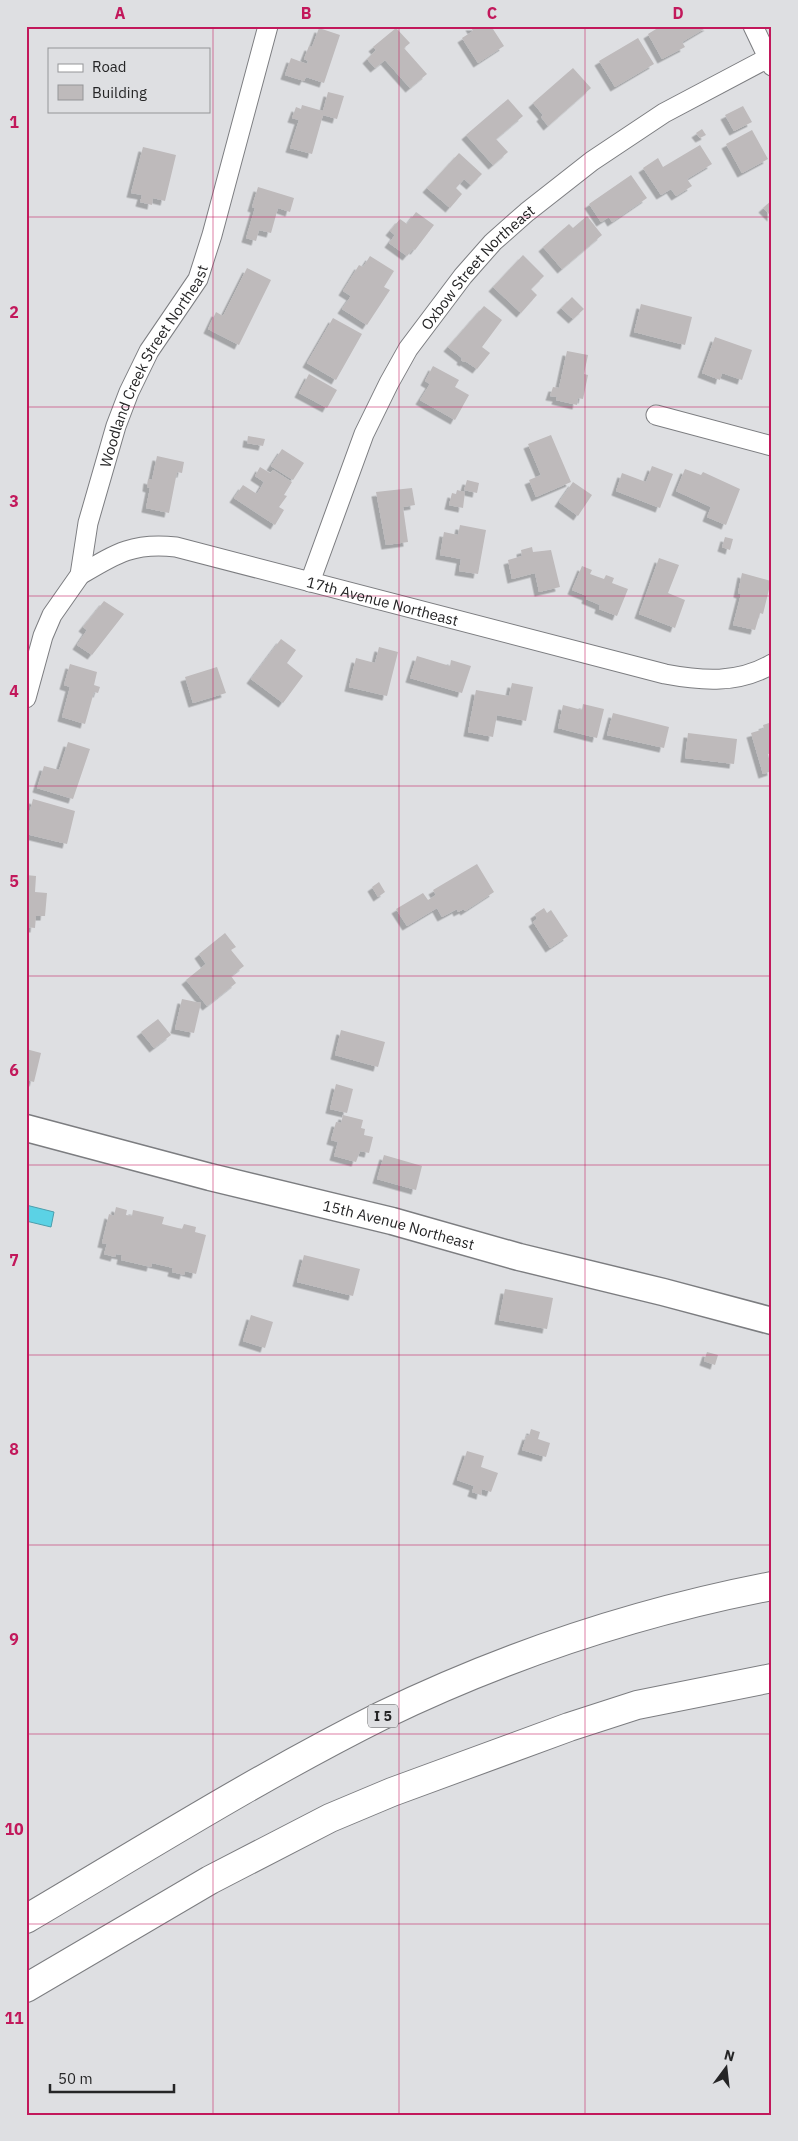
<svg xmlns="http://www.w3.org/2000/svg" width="798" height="2141" font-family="'IBM Plex Sans',sans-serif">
<defs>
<filter id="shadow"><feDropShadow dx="-4.5" dy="4.5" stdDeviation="0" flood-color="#0004"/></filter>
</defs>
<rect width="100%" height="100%" fill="#dedfe2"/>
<path fill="#5bd2e5" stroke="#4b9eac" d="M 26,1205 L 54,1212 L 51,1227 L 26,1221 Z"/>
<path fill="#bebabb" filter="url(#shadow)" d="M 470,26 L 491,26 L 504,46 L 478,63 L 462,38 L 473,31 Z
M 661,26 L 709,26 L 682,42 L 685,47 L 662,59 L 648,34 Z
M 319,28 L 340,35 L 324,83 L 306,77 L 304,81 L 285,75 L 291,58 L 307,64 L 308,61 L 304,59 L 309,46 L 312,47 Z
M 396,28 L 410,43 L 404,48 L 427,74 L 410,88 L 385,60 L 375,68 L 367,59 L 376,50 L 373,47 Z
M 638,38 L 654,64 L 615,87 L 599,61 Z
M 573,68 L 591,88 L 548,126 L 541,117 L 543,115 L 533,103 Z
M 328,92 L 344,96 L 337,119 L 323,115 L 312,154 L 290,148 L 299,120 L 292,118 L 296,107 L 301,109 L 302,105 L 323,111 Z
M 508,99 L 523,116 L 496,139 L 508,152 L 493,165 L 466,135 Z
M 743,106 L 752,122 L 734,131 L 725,115 Z
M 702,129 L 706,135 L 700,138 L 696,133 Z
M 752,130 L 768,159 L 742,173 L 726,144 Z
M 700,145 L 712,164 L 687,179 L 692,186 L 676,196 L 671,189 L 661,195 L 643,168 L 658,158 L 663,167 Z
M 143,147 L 176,155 L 165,201 L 153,198 L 152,205 L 140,202 L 142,195 L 131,193 Z
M 459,153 L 482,174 L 471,185 L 464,179 L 456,188 L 462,194 L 450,208 L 427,188 Z
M 631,175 L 647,198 L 612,222 L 609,217 L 601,222 L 589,204 Z
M 258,187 L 294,198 L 290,212 L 278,208 L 271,233 L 259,230 L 256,241 L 246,238 L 255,208 L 252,207 Z
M 772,200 L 772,217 L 763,208 Z
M 416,212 L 434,225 L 415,250 L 413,249 L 407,256 L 389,243 L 395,235 L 390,231 L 400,219 L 407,224 Z
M 587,216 L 602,235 L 562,269 L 543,247 L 569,224 L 573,228 Z
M 523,255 L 544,276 L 531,289 L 537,295 L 521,313 L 493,287 Z
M 370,256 L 394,271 L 384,287 L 390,290 L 367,325 L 342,309 L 351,296 L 343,291 L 359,265 L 363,267 Z
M 247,268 L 271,280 L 239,345 L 208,329 L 216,312 L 223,316 Z
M 572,297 L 584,309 L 573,319 L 561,308 Z
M 641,304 L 692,317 L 685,345 L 634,332 Z
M 484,306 L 502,320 L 482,347 L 490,353 L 477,369 L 465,361 L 464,362 L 461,360 L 462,358 L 448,347 Z
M 333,318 L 362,334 L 336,380 L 307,363 Z
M 715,337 L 752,350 L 742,380 L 722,373 L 720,380 L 702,373 Z
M 567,351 L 588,355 L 584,374 L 588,375 L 583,399 L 578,398 L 577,405 L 556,400 L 557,397 L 550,396 L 553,387 L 559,388 Z
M 433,366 L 459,380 L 455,387 L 469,395 L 455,420 L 420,400 L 430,384 L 425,381 Z
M 309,374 L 337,390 L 327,408 L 299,393 Z
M 551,435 L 571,482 L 536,497 L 529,480 L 541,475 L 528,444 Z
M 248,436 L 265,439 L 263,446 L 247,443 Z
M 282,449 L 304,463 L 293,480 L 271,466 Z
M 157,456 L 184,462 L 182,473 L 177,472 L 169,513 L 146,508 L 150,488 L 147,487 L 148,479 L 152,480 Z
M 652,466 L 673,474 L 660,508 L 616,491 L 622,473 L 646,482 Z
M 260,467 L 270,473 L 273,470 L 292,482 L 284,495 L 287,496 L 279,507 L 284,510 L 275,525 L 234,498 L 243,485 L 257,494 L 264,482 L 255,476 Z
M 685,469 L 701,475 L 703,472 L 740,489 L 726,525 L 707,517 L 711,507 L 676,491 Z
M 467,480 L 479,483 L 477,493 L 464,490 Z
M 573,482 L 592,495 L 578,516 L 559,502 Z
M 412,488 L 415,505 L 403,507 L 408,542 L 386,545 L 376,492 Z
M 457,490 L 465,492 L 463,508 L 449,505 L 452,493 L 456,494 Z
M 460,525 L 486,530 L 478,574 L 459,571 L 461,559 L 440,555 L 444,532 L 458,535 Z
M 725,537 L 733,539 L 730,550 L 722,547 Z
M 532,547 L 533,552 L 551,550 L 560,587 L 539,592 L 535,573 L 512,579 L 508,560 L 522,556 L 521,550 Z
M 659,558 L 679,565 L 668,593 L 685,600 L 675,628 L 639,614 Z
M 582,566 L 592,570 L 590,574 L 604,579 L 606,575 L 614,578 L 612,583 L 628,589 L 617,616 L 599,609 L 600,605 L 586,599 L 587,596 L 572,590 Z
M 742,573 L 771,581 L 763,614 L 760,613 L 755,630 L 733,625 L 741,594 L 738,593 Z
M 104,601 L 124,614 L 92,655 L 77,645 L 87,630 L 83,627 Z
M 281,639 L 296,650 L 287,663 L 303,676 L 283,703 L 251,679 Z
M 379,647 L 398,652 L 387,696 L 349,687 L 356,658 L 375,663 Z
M 417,656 L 450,666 L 451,660 L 471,666 L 462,693 L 410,678 Z
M 70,664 L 97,672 L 94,685 L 100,687 L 98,693 L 94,692 L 85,724 L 62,717 L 70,687 L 64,685 Z
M 217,667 L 226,693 L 193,703 L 185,677 Z
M 512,683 L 533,687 L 526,721 L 497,715 L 493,737 L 468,732 L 476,690 L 509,696 Z
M 583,704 L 604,709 L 597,738 L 558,728 L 563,705 L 582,710 Z
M 613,713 L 669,727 L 664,748 L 607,735 Z
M 772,722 L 772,753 L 768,754 L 772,771 L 763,774 L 751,733 L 764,729 L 763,725 Z
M 688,733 L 737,739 L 734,764 L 685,758 Z
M 68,742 L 90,749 L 73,799 L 37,788 L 44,766 L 59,770 Z
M 33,799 L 75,811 L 67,844 L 26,834 L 26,825 Z
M 477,864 L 494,892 L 465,911 L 464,909 L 458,912 L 457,909 L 442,917 L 437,908 L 407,926 L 396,909 L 423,893 L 428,900 L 436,895 L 433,890 Z
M 26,875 L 36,876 L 35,892 L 47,893 L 45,916 L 36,916 L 35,928 L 26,927 Z
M 379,882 L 385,892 L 378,897 L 372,887 Z
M 544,908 L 547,913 L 551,910 L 568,936 L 550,948 L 533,922 L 537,919 L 535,914 Z
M 225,933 L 236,947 L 231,950 L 244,966 L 231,976 L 236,983 L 207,1006 L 186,980 L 206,964 L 199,954 Z
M 182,999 L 201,1003 L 194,1033 L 175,1029 Z
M 158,1019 L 171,1035 L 154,1048 L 141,1032 Z
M 341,1030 L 385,1042 L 378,1067 L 335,1055 Z
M 26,1049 L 41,1053 L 34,1082 L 26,1080 Z
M 336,1084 L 353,1089 L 347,1113 L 330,1109 Z
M 343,1115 L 363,1120 L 361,1128 L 365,1129 L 364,1135 L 373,1137 L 369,1153 L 360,1151 L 356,1162 L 334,1156 L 338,1142 L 331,1140 L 336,1122 L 341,1123 Z
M 384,1155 L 422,1166 L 416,1190 L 377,1179 Z
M 116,1207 L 127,1210 L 126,1215 L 132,1216 L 133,1210 L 164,1217 L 162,1224 L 182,1229 L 184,1224 L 196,1227 L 195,1232 L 206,1235 L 196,1274 L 185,1271 L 184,1275 L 172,1272 L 173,1268 L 152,1263 L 151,1267 L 121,1260 L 122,1255 L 116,1254 L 115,1257 L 104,1254 L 107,1244 L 102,1243 L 109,1214 L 114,1216 Z
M 304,1255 L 360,1269 L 353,1296 L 297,1282 Z
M 505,1289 L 553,1298 L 547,1329 L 499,1320 Z
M 251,1315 L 273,1322 L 265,1348 L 243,1341 Z
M 707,1352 L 718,1355 L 715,1365 L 704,1361 Z
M 531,1429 L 540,1432 L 538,1439 L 550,1443 L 546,1457 L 522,1450 L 527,1435 L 529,1436 Z
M 467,1451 L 484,1456 L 481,1467 L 498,1473 L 491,1492 L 482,1489 L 481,1495 L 472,1492 L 474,1486 L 457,1480 Z"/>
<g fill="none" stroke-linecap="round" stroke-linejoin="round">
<defs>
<g id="street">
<path d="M 753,26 L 772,66"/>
<path d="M 656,415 L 772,446"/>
<path id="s1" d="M 80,575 C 115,554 133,542 176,547 L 665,674 C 702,681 738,684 772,664"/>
<path id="s2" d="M 310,582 L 364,434 L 389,383 L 408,349 L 463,276 L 493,242 L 527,212 L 592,161 L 664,113 L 768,58"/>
<path id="s3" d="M 26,698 L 43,636 L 52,615 L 80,575 L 88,523 L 116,426 L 129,392 L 149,351 L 198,279 L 212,235 L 268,26"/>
</g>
<g id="secondary">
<path id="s4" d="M 26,1128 L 210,1177 L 392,1221 L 519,1257 L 663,1292 L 772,1321"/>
</g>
<path id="highway" d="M 26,1919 C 143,1850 259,1777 381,1716 C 505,1656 637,1612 772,1586
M 26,1988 L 210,1880 L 330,1818 L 392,1792 L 569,1727 L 637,1705 L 772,1678"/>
</defs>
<use href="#street" stroke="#7c7d80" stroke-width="21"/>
<use href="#secondary" stroke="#7c7d80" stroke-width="29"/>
<use href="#highway" stroke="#7c7d80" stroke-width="30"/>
<use href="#street" stroke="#fff" stroke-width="19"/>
<use href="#secondary" stroke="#fff" stroke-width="26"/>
<use href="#highway" stroke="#fff" stroke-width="28"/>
</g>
<path fill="none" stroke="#c2185b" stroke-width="1" stroke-opacity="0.55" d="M 213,26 L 213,2115M 399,26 L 399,2115M 585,26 L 585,2115M 26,217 L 772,217M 26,407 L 772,407M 26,596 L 772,596M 26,786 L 772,786M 26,976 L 772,976M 26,1165 L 772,1165M 26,1355 L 772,1355M 26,1545 L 772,1545M 26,1734 L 772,1734M 26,1924 L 772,1924"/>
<g text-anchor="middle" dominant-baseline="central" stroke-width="5" stroke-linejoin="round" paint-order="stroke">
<rect fill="#dedfe2" stroke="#5c5d5e" stroke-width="1" x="368" y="1704.5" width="30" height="23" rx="4"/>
<g font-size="14" font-weight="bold" fill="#252526">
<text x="383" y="1716">I 5</text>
</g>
<g font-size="15" fill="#252526" stroke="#dedfe2">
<text stroke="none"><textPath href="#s2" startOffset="361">Oxbow Street Northeast</textPath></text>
<text stroke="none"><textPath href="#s3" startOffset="360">Woodland Creek Street Northeast</textPath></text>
<text stroke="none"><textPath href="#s1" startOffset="316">17th Avenue Northeast</textPath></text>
<text stroke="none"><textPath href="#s4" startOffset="385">15th Avenue Northeast</textPath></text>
</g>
</g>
<rect width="798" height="2141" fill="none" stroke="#dedfe2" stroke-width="55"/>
<rect x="48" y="48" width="162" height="65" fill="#dedfe2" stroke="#949597"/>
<rect x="58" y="64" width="25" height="8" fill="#ffffff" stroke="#949597"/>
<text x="92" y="72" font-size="15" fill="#252526">Road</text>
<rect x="58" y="85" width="25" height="15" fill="#bebabb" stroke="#949597"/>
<text x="92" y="98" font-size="15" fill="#252526">Building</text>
<g transform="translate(726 2068) rotate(15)" stroke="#dedfe2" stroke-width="4" paint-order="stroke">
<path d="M0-4L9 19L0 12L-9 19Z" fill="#252526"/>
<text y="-8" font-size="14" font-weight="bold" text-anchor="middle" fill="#252526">N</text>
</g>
<path d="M50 2084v8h124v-8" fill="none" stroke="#252526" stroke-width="2.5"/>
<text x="58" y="2084" font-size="15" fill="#252526" stroke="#dedfe2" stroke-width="4" paint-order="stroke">50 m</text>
<rect x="28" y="28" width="742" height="2086" fill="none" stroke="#c2185b" stroke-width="2"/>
<g font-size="16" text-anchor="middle" font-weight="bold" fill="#c2185b">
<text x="120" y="19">A</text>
<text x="306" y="19">B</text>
<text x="492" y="19">C</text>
<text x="678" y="19">D</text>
<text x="14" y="128">1</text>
<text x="14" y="318">2</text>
<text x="14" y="507">3</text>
<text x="14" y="697">4</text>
<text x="14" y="887">5</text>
<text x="14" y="1076">6</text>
<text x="14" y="1266">7</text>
<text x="14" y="1455">8</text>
<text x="14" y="1645">9</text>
<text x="14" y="1835">10</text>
<text x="14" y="2024">11</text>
</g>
</svg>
